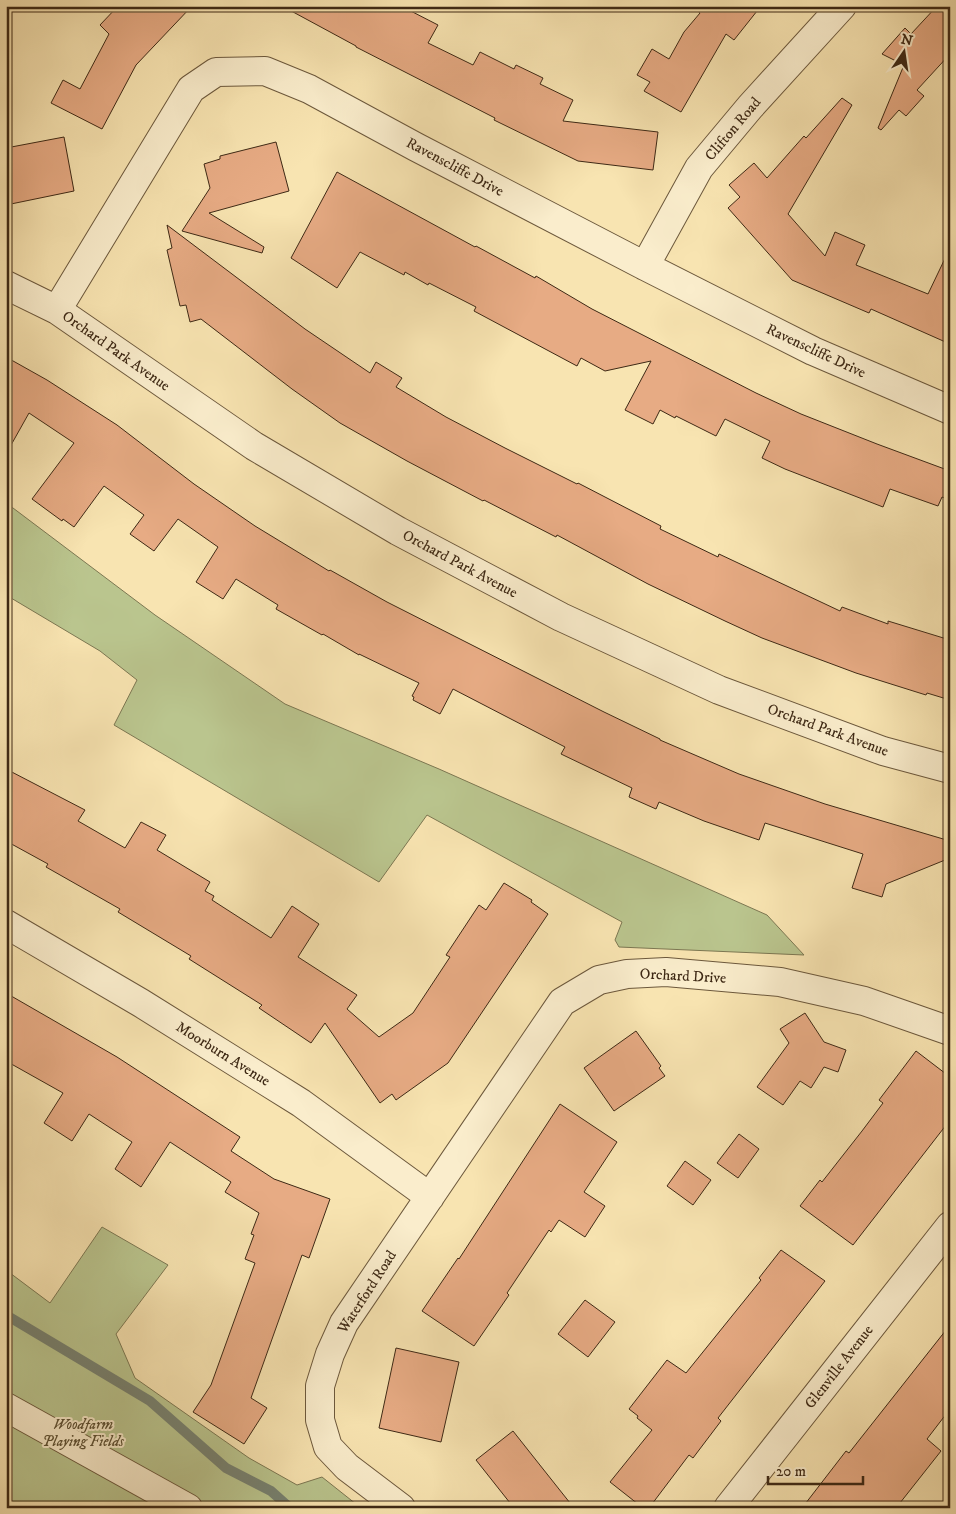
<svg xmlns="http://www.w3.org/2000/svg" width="956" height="1514" font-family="'IM FELL DW Pica',serif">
<rect width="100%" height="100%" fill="#f8e4b1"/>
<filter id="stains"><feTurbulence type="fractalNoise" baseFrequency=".004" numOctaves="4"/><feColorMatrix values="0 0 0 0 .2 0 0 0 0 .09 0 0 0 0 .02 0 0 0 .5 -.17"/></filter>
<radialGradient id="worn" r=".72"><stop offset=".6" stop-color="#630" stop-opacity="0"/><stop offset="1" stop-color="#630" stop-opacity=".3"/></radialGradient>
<path fill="#bac58e" stroke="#7c7752" d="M 6,505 L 13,508 L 155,615 L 285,704 L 439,769 L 767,915 L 804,955 L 619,947 L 615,940 L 622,922 L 427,815 L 379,882 L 114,725 L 137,680 L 100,651 L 6,595 Z
M 102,1227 L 168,1265 L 116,1334 L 135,1378 L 249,1458 L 297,1485 L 322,1477 L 361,1508 L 6,1508 L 6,1270 L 50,1303 Z"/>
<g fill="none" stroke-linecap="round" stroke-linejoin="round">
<path stroke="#778271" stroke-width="10" d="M 6,1315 L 150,1401 L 226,1468 L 271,1491 L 290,1508"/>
</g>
<path fill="#e7ab84" stroke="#3e2915" d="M 118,6 L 192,6 L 136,65 L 102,129 L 51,103 L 63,80 L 80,89 L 109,34 L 100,25 Z
M 282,6 L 401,6 L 438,25 L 428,43 L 473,65 L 480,52 L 514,69 L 516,65 L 543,78 L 540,84 L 573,100 L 563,121 L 658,132 L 653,170 L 578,161 L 494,120 L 495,118 L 356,47 L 356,46 Z
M 692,6 L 761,6 L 734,40 L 726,34 L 681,112 L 644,91 L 650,82 L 637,75 L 652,49 L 669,59 L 684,32 L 700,13 Z
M 937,6 L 950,6 L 950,54 L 917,90 L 924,96 L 906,116 L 899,110 L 881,130 L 878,128 L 904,65 L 882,54 L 905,28 L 911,34 Z
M 842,98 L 852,105 L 788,214 L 825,256 L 835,232 L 865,245 L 856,265 L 928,294 L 950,248 L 950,344 L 871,309 L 869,313 L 792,280 L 728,208 L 740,197 L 729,185 L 754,163 L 767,178 L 804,136 L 806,138 Z
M 64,137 L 74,191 L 6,205 L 6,148 Z
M 276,142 L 289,191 L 209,213 L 264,247 L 262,253 L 182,231 L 210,188 L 204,164 L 220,159 L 220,156 Z
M 337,172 L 475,247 L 476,246 L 535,278 L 536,276 L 592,309 L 756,393 L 801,414 L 877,444 L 950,471 L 950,500 L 942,497 L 938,506 L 890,489 L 883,507 L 785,469 L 762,458 L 770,441 L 725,419 L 716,436 L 676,416 L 675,418 L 660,410 L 653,424 L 625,410 L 651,361 L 605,371 L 581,358 L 577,366 L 474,311 L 476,307 L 429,283 L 428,285 L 405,272 L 404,275 L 360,252 L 337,288 L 291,258 Z
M 167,225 L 305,329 L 370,373 L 376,362 L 402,378 L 396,387 L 446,417 L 505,448 L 577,484 L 578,483 L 661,526 L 660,529 L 718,557 L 719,554 L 840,611 L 842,607 L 888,624 L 888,621 L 950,640 L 950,700 L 927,693 L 926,695 L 856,673 L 762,638 L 725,621 L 648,584 L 557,535 L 556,537 L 484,500 L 483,501 L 407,461 L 340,423 L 292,389 L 201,319 L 190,322 L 186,305 L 180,306 L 167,250 L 172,248 Z
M 6,357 L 47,380 L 117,425 L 194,484 L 255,526 L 329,571 L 330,570 L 387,602 L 604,712 L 660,739 L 660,740 L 739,774 L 825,804 L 950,841 L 950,858 L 886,884 L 882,897 L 852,888 L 863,854 L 765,823 L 759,840 L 704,821 L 659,802 L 656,809 L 629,797 L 632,788 L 561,754 L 565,747 L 453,689 L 440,714 L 413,700 L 414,697 L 412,696 L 419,683 L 359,654 L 359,655 L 323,634 L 322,635 L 276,609 L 278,605 L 236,579 L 223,599 L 196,582 L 218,547 L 178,519 L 154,551 L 130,534 L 144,515 L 104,486 L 74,527 L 63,519 L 62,521 L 32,499 L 74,443 L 29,413 L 6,454 Z
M 6,769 L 85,810 L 78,821 L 125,848 L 141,822 L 166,835 L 157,850 L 210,882 L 205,891 L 214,896 L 212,900 L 271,938 L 292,906 L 319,924 L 298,957 L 357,995 L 347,1009 L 379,1037 L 413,1013 L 450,957 L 446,955 L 479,905 L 486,910 L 504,883 L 532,900 L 531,902 L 548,914 L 448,1063 L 396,1100 L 392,1094 L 380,1103 L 325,1023 L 311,1043 L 259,1008 L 262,1005 L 189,959 L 191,956 L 118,912 L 120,909 L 46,867 L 48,864 L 6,841 Z
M 6,993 L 117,1057 L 240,1137 L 231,1151 L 274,1179 L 330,1199 L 309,1258 L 302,1255 L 251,1398 L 267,1408 L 244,1444 L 193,1412 L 211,1385 L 255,1263 L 245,1259 L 254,1235 L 251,1234 L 259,1213 L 225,1192 L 231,1182 L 170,1142 L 141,1187 L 115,1169 L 132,1142 L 89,1114 L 72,1141 L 44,1123 L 63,1093 L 6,1061 Z
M 805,1013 L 824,1042 L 846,1050 L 838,1072 L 824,1067 L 811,1088 L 800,1081 L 783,1105 L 757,1087 L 789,1043 L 780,1029 Z
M 636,1031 L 661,1066 L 659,1068 L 665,1076 L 614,1111 L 584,1068 Z
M 916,1051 L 950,1077 L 950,1120 L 853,1245 L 800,1206 L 820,1180 L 822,1182 L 862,1131 L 883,1103 L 879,1100 Z
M 560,1104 L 617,1142 L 584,1192 L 605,1206 L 585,1237 L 559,1220 L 551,1232 L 549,1230 L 507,1293 L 509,1295 L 474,1346 L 422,1311 L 458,1258 L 459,1259 Z
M 739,1134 L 759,1149 L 738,1178 L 717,1163 Z
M 685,1161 L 711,1180 L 693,1205 L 667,1186 Z
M 781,1250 L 825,1281 L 718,1418 L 721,1421 L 693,1458 L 689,1455 L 649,1508 L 643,1508 L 610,1482 L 652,1430 L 637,1418 L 638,1416 L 629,1409 L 667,1360 L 686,1373 L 761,1280 L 759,1278 Z
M 585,1300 L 615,1322 L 588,1357 L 558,1334 Z
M 950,1325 L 950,1409 L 927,1439 L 941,1451 L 896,1508 L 802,1508 L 846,1451 L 849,1453 Z
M 396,1348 L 459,1362 L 441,1442 L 379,1428 Z
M 513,1431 L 528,1450 L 574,1508 L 514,1508 L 476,1460 Z"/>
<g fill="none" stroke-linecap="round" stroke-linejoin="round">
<defs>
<path id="minor" d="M 645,266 L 699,168 L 750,107 L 842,6
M 6,285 L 57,310 L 254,446 L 398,531 L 561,617 L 719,690 L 883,751 L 950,769
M 57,310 L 191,89 L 216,72 L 265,71 L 309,89 L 416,147 L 645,266 L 813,351 L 950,410
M 6,924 L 141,1003 L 301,1103 L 430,1197
M 6,1407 L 188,1508
M 401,1508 L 347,1467 L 328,1447 L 320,1420 L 320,1386 L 330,1354 L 344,1323 L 562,1002 L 599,980 L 627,974 L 666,972 L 780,982 L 864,1001 L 950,1031
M 728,1508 L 950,1226"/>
</defs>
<use href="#minor" stroke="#6c583c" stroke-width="30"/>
<use href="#minor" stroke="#faedcc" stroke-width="28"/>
</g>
<g text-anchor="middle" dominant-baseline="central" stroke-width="4" stroke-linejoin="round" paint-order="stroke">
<g font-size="15" fill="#3e2915" stroke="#faedcc">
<text transform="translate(733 129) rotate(-50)">Clifton Road</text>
<text transform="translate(455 167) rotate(28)">Ravenscliffe Drive</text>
<text transform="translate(116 351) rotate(35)">Orchard Park Avenue</text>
<text transform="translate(816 351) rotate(25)">Ravenscliffe Drive</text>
<text transform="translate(460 564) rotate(28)">Orchard Park Avenue</text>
<text transform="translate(828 730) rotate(20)">Orchard Park Avenue</text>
<text transform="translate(683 976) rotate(3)">Orchard Drive</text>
<text transform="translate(223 1054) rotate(32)">Moorburn Avenue</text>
<text transform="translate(367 1292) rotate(-57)">Waterford Road</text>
<text transform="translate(839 1367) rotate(-52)">Glenville Avenue</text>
</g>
<g font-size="15" font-style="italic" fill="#5d5033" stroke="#faedcc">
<text x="83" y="1424">Woodfarm<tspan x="83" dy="17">Playing Fields</tspan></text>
</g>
</g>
<rect width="956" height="1514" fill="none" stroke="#f8e4b1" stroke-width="25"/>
<rect x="8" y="8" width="941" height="1499" fill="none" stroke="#3e2915" stroke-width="2.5"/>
<rect x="12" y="12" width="931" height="1489" fill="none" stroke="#3e2915"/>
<g transform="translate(904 52) rotate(13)" stroke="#faedcc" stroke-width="4" paint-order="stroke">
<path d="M0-4L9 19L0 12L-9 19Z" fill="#3e2915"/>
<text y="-8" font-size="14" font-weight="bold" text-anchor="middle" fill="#3e2915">N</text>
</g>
<path d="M768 1476v8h95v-8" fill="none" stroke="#3e2915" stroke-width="2.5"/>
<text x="776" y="1476" font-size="15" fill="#3e2915" stroke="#faedcc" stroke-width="4" paint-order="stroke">20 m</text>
<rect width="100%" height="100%" filter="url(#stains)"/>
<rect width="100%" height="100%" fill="url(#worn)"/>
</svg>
